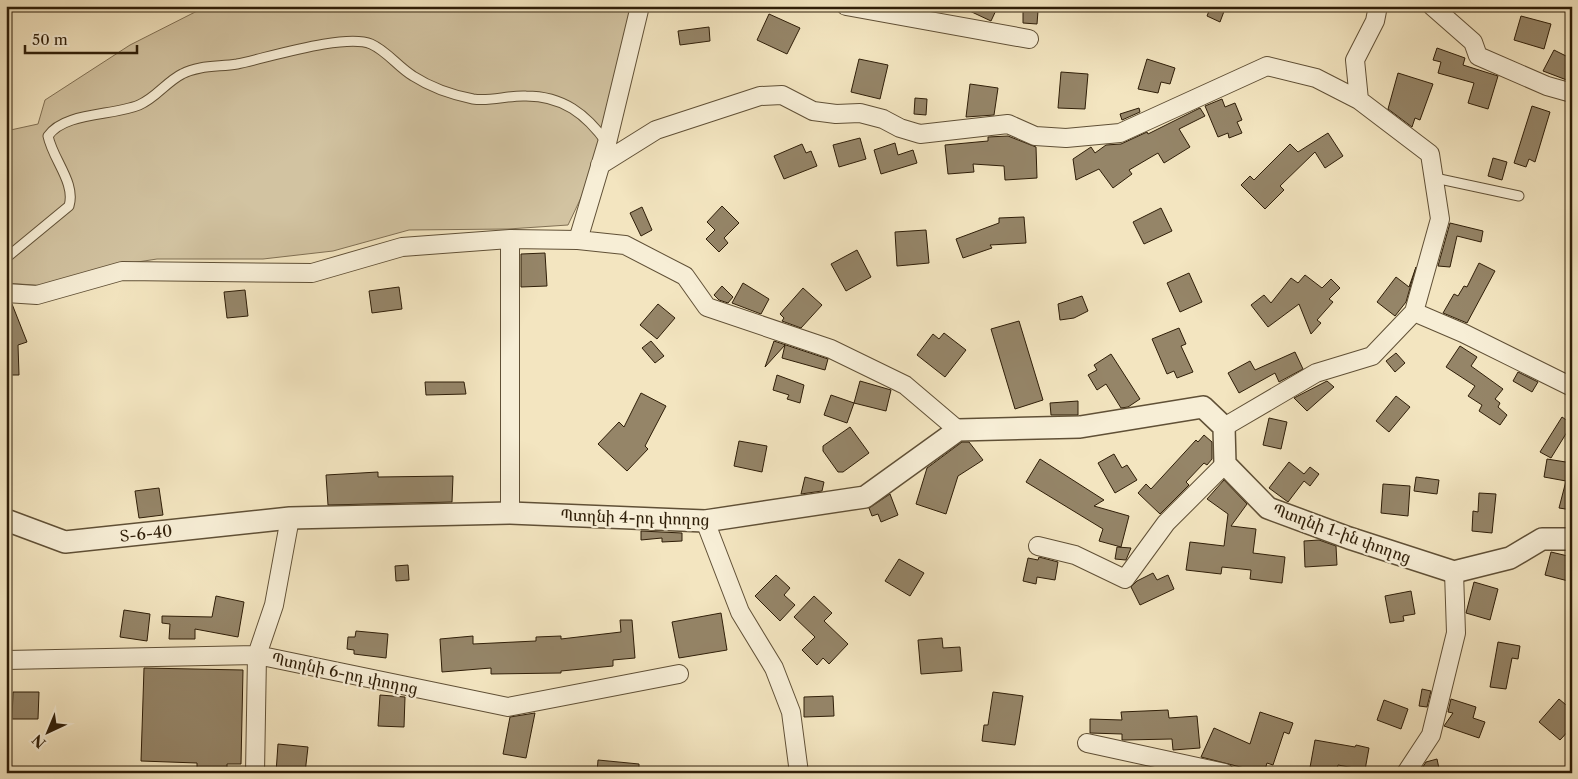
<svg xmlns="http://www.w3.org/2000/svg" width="1578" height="779" font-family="'Libre Caslon Text','Noto Serif Armenian',serif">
<rect width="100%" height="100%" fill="#f3e5c0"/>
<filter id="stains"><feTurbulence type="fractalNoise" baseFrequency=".004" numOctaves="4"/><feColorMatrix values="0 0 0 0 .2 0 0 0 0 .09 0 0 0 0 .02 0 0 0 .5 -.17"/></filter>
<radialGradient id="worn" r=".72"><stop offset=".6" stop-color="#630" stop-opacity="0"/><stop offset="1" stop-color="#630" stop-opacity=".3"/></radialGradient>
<path fill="#d2c3a1" stroke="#807054" d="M 207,6 L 631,6 L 589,181 L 568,225 L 508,229 L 409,230 L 333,251 L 263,259 L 157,259 L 105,267 L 47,286 L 6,283 L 6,131 L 38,124 L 45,100 L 130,45 Z"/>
<path fill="#958568" stroke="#2f1e08" d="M 959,6 L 998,6 L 991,21 Z
M 1211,6 L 1226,6 L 1220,22 L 1207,16 Z
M 1023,10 L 1038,11 L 1037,24 L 1023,23 Z
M 769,14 L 800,28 L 787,54 L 757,40 Z
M 1521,16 L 1551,24 L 1544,49 L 1514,40 Z
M 709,27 L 710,41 L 680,45 L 678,31 Z
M 1437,48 L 1465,58 L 1463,65 L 1498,76 L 1488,109 L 1468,103 L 1474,83 L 1438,73 L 1441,62 L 1433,60 Z
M 1554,50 L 1572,59 L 1572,82 L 1543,71 Z
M 859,59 L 888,65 L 880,99 L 851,92 Z
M 1147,59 L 1175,68 L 1170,84 L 1161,82 L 1158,93 L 1138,89 Z
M 1061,72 L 1088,74 L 1085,109 L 1058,108 Z
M 1398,73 L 1433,84 L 1420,120 L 1415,118 L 1412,127 L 1388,109 Z
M 970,84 L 998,88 L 994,115 L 966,117 Z
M 915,98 L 927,99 L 926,115 L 914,114 Z
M 1222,99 L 1225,107 L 1235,103 L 1242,120 L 1237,122 L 1242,133 L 1229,138 L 1228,133 L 1218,137 L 1205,106 Z
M 1532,106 L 1550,112 L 1535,162 L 1529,159 L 1526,167 L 1514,163 Z
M 1139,108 L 1140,112 L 1122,120 L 1120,114 Z
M 1200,108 L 1205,116 L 1179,129 L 1190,147 L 1164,163 L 1158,153 L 1129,170 L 1132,174 L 1113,188 L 1099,169 L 1076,180 L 1073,159 L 1091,147 L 1095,153 L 1106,145 L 1121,144 L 1147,132 L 1148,134 Z
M 1328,133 L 1343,156 L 1325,168 L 1315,152 L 1280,186 L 1284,190 L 1265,209 L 1241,185 L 1250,176 L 1254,180 L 1290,144 L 1298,152 Z
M 1008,136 L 1036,147 L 1037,178 L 1005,180 L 1004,166 L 973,164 L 974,172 L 948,174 L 945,145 L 988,141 L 988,137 Z
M 860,138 L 866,159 L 839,167 L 833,145 Z
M 895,143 L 898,155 L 913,150 L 917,163 L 881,174 L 874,150 Z
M 802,144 L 806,153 L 811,151 L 817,166 L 784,179 L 774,156 Z
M 1493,158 L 1507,162 L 1502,180 L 1488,176 Z
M 722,206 L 739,223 L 724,238 L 728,243 L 719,252 L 706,239 L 715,230 L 707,222 Z
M 642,207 L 652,230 L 641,236 L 630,213 Z
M 1161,208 L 1172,231 L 1144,244 L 1133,222 Z
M 1024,217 L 1026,243 L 990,245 L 992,248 L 963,258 L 956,239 L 999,223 L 999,218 Z
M 1450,223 L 1483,231 L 1481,242 L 1457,236 L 1450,267 L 1438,266 Z
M 926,230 L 929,263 L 897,266 L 895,232 Z
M 857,250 L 871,277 L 846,291 L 831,264 Z
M 545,253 L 547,286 L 521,287 L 521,254 Z
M 1479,263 L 1495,271 L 1467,323 L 1443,313 L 1454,294 L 1458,296 L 1464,286 L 1467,287 Z
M 1416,267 L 1406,302 L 1395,316 L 1377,302 L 1396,277 L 1409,287 Z
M 1189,273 L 1202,302 L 1180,312 L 1167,283 Z
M 1305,275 L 1322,288 L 1331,279 L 1340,288 L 1329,299 L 1333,302 L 1317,320 L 1321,323 L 1311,334 L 1299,304 L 1268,327 L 1251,305 L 1264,295 L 1271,303 L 1291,278 L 1298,283 Z
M 743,283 L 769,299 L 761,314 L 732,303 Z
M 722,286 L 733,297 L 728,303 L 719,300 L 714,295 Z
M 399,287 L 402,309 L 372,313 L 369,291 Z
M 803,288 L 822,305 L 801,328 L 782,321 L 784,318 L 780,314 Z
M 245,290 L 248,316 L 227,318 L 224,292 Z
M 1082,296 L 1088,311 L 1074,318 L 1060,320 L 1058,304 Z
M 6,304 L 12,304 L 27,342 L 18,345 L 19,375 L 6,375 Z
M 658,304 L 675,318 L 657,339 L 640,325 Z
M 1019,321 L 1043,400 L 1015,409 L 991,329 Z
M 1179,328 L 1186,344 L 1181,346 L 1193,372 L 1177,378 L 1174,371 L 1167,374 L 1152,339 Z
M 944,333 L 966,350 L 945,377 L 917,355 L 933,334 L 939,339 Z
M 651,341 L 664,356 L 655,363 L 642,348 Z
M 774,341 L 828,359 L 825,370 L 782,358 L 785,345 L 765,367 Z
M 1460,346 L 1477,357 L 1471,366 L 1503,389 L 1495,399 L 1500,403 L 1498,407 L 1507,415 L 1500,425 L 1479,411 L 1482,405 L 1468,396 L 1475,386 L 1446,367 Z
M 1295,352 L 1303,369 L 1279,382 L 1275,373 L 1239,393 L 1228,373 L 1250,361 L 1255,370 Z
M 1396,353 L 1405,363 L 1395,372 L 1386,361 Z
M 1111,354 L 1140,399 L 1128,407 L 1121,408 L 1106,384 L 1097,390 L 1088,375 L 1097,370 L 1094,365 Z
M 1518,372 L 1538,382 L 1532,392 L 1513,381 Z
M 777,375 L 804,385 L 800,403 L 787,399 L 789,395 L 773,390 Z
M 860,381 L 891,390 L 886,411 L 854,403 Z
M 1327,381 L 1334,387 L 1307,411 L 1294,398 Z
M 425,382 L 464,382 L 466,394 L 426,395 Z
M 641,393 L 666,406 L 645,446 L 648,449 L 627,471 L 598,444 L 619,422 L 624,427 Z
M 831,395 L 854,403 L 847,423 L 824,415 Z
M 1396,396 L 1410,407 L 1389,432 L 1376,421 Z
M 1078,401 L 1078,415 L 1051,415 L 1050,403 Z
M 1562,417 L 1572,424 L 1551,458 L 1540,452 Z
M 1269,418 L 1287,422 L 1281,449 L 1263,445 Z
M 850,427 L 869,453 L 843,472 L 838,472 L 823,451 L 823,446 Z
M 1204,435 L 1212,442 L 1212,459 L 1207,465 L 1204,463 L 1186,482 L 1189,485 L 1160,514 L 1138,493 L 1146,484 L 1151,489 L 1196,440 L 1198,442 Z
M 739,441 L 767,446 L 762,472 L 734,466 Z
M 962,442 L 969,442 L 983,460 L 958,476 L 946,514 L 916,504 L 927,468 Z
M 1114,454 L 1122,468 L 1127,465 L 1137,480 L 1115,493 L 1098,463 Z
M 1040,459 L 1104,500 L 1094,506 L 1129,516 L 1121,547 L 1099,541 L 1103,529 L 1026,482 Z
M 1547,459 L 1572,463 L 1572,510 L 1559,508 L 1566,481 L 1544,477 Z
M 1289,462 L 1304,474 L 1310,467 L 1319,474 L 1310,486 L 1304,481 L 1288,502 L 1269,488 Z
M 378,472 L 378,477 L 453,476 L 452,502 L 328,505 L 326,475 Z
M 805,477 L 824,482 L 822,491 L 801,494 Z
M 1416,477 L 1439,480 L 1437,494 L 1414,491 Z
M 1224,480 L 1247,504 L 1231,526 L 1256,529 L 1253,553 L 1285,557 L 1282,583 L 1250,579 L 1251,570 L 1222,567 L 1221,574 L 1186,570 L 1190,542 L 1224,546 L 1228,514 L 1207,499 Z
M 1383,484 L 1410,486 L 1408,516 L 1381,513 Z
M 159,488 L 163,515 L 139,518 L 135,491 Z
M 1479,493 L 1496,494 L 1492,533 L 1472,531 L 1473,511 L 1478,512 Z
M 890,494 L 898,515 L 881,522 L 878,514 L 872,516 L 869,508 Z
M 641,531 L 682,533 L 682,541 L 662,542 L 662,538 L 641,540 Z
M 1319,540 L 1336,546 L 1337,565 L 1305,567 L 1304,541 Z
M 1117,547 L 1131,548 L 1126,560 L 1115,559 Z
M 1551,552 L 1572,557 L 1572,582 L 1545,575 Z
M 1039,557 L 1058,562 L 1055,580 L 1037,577 L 1036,584 L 1023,581 L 1028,558 L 1038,560 Z
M 899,559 L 924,573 L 910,596 L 885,581 Z
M 408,565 L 409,580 L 396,581 L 395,566 Z
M 1153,573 L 1157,580 L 1168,575 L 1174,589 L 1140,605 L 1131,587 L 1137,581 Z
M 776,575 L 790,588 L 784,595 L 795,605 L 780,621 L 755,596 Z
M 1474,582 L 1498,589 L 1490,620 L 1466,613 Z
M 1411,591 L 1415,614 L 1403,616 L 1404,621 L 1390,623 L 1385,596 Z
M 216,596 L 244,602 L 238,637 L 195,629 L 195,639 L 169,639 L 170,624 L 162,623 L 162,616 L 212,617 Z
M 814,596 L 832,613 L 824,621 L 848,644 L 829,664 L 823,658 L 817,665 L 802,650 L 815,637 L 794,617 Z
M 124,610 L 150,614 L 147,641 L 120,637 Z
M 721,613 L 727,650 L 679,658 L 672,622 Z
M 620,620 L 632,620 L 635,658 L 613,660 L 613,666 L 561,671 L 561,673 L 491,674 L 491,668 L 442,672 L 440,639 L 473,636 L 473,644 L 536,641 L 536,637 L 561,636 L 561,639 L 621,632 Z
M 356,631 L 388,634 L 386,658 L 354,654 L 354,650 L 347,649 L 348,637 L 355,637 Z
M 942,638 L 943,648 L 960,647 L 962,671 L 921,674 L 918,640 Z
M 1498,642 L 1520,646 L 1518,659 L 1512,658 L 1506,689 L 1490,687 Z
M 144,668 L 243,670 L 241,764 L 227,764 L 227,773 L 197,773 L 197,763 L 141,761 Z
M 1422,689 L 1431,691 L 1427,707 L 1419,706 Z
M 13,692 L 39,692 L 38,719 L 12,719 Z
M 993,692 L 1023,696 L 1015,745 L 982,741 L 984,725 L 988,725 Z
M 380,695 L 405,697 L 404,727 L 378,726 Z
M 833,696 L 834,716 L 804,717 L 804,697 Z
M 1451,699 L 1476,707 L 1473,718 L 1485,722 L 1479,738 L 1444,726 L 1453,713 L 1448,712 Z
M 1559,699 L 1572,710 L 1572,727 L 1560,740 L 1539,722 Z
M 1384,700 L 1408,709 L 1401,729 L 1377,720 Z
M 1168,710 L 1169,718 L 1197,716 L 1200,748 L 1173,750 L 1172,739 L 1125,740 L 1122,740 L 1122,734 L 1090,733 L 1090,719 L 1122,720 L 1121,712 Z
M 1260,712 L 1293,723 L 1289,734 L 1284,732 L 1273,765 L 1267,763 L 1264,773 L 1201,757 L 1214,728 L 1250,744 Z
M 535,713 L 526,758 L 503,754 L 510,717 Z
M 1315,740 L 1355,747 L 1356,745 L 1369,748 L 1365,770 L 1338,765 L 1336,773 L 1309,773 Z
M 278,744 L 308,747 L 305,773 L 276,773 Z
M 1437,759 L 1440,773 L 1419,773 L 1426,762 Z
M 598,760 L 639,764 L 639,773 L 597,773 Z"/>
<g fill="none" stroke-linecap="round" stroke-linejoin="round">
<defs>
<path id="service" d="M 1435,178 L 1519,196
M 6,258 L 69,206 C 76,183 53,160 48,136 C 64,112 113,116 139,105 C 156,98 166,82 182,74 C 199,65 219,67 237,64 C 267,58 345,33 371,44 C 387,51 398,67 413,76 C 430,87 453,95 473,99 C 490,102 508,95 526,96 C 563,96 586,114 607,143"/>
<path id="minor" d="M 846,6 L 1029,39
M 1432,6 L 1473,42 L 1478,56 L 1547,86 L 1572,93
M 600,165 L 656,130 L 760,96 L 782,95 L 813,111 L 836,114 L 860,113 L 883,119 L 900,128 L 920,134 L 1008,124 L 1035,136 L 1066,138 L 1120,133 L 1267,66 L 1316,78 L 1359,100
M 510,239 L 510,513
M 578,240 L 607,143 L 640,6
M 6,293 L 37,295 L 122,271 L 312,273 L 402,247 L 510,239 L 578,240 L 625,245 L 685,276 L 707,307 L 831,349 L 905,385 L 958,430
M 1414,312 L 1463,333 L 1572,387
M 1224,427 L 1316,373 L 1372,356 L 1414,312 L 1440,219 L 1430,154 L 1359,100 L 1355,60 L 1375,21 L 1378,6
M 705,521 L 740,612 L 774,668 L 791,712 L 799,773
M 1038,546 L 1075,555 L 1125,579 L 1166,523 L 1225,464
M 6,660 L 257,655 L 508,707 L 679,674
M 1087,743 L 1225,773
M 255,773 L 257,655 L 274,605 L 290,518
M 1406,773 L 1431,735 L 1456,633 L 1454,572"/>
<path id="tertiary" d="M 6,520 L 65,542 L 290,518 L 510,513 L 705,521 L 865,497 L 958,430 L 1080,427 L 1203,407 L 1224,427 L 1225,464 L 1268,508 L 1349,538 L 1454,572 L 1510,558 L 1542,539 L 1572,539"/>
</defs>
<use href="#service" stroke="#605036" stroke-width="11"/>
<use href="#minor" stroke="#605036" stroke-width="20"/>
<use href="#tertiary" stroke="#605036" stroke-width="24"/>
<use href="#service" stroke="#f7eed6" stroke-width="9"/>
<use href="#minor" stroke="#f7eed6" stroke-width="18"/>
<use href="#tertiary" stroke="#f7eed6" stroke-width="21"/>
</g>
<g text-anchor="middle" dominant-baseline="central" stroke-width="4.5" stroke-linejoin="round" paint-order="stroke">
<g font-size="16" fill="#2f1e08" stroke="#f7eed6">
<text transform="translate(635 517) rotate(2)">Պտղնի 4-րդ փողոց</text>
<text transform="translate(146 533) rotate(-6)">Տ-6-40</text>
<text transform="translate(1342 533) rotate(20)">Պտղնի 1-ին փողոց</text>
<text transform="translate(345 673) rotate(12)">Պտղնի 6-րդ փողոց</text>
</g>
</g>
<rect width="1578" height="779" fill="none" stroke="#f3e5c0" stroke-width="25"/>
<rect x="8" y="8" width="1563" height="764" fill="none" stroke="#2f1e08" stroke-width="2.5"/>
<rect x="12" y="12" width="1553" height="754" fill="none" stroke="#2f1e08"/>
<g transform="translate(48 732) rotate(224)" stroke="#f7eed6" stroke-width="4" paint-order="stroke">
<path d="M0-4L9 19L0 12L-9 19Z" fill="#2f1e08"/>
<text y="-8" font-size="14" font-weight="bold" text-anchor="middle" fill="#2f1e08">N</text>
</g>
<path d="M25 45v8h112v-8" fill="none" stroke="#2f1e08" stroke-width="2.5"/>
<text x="32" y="45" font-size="15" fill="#2f1e08" stroke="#f7eed6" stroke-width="4" paint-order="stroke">50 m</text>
<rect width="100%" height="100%" filter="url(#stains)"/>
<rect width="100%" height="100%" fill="url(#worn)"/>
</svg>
